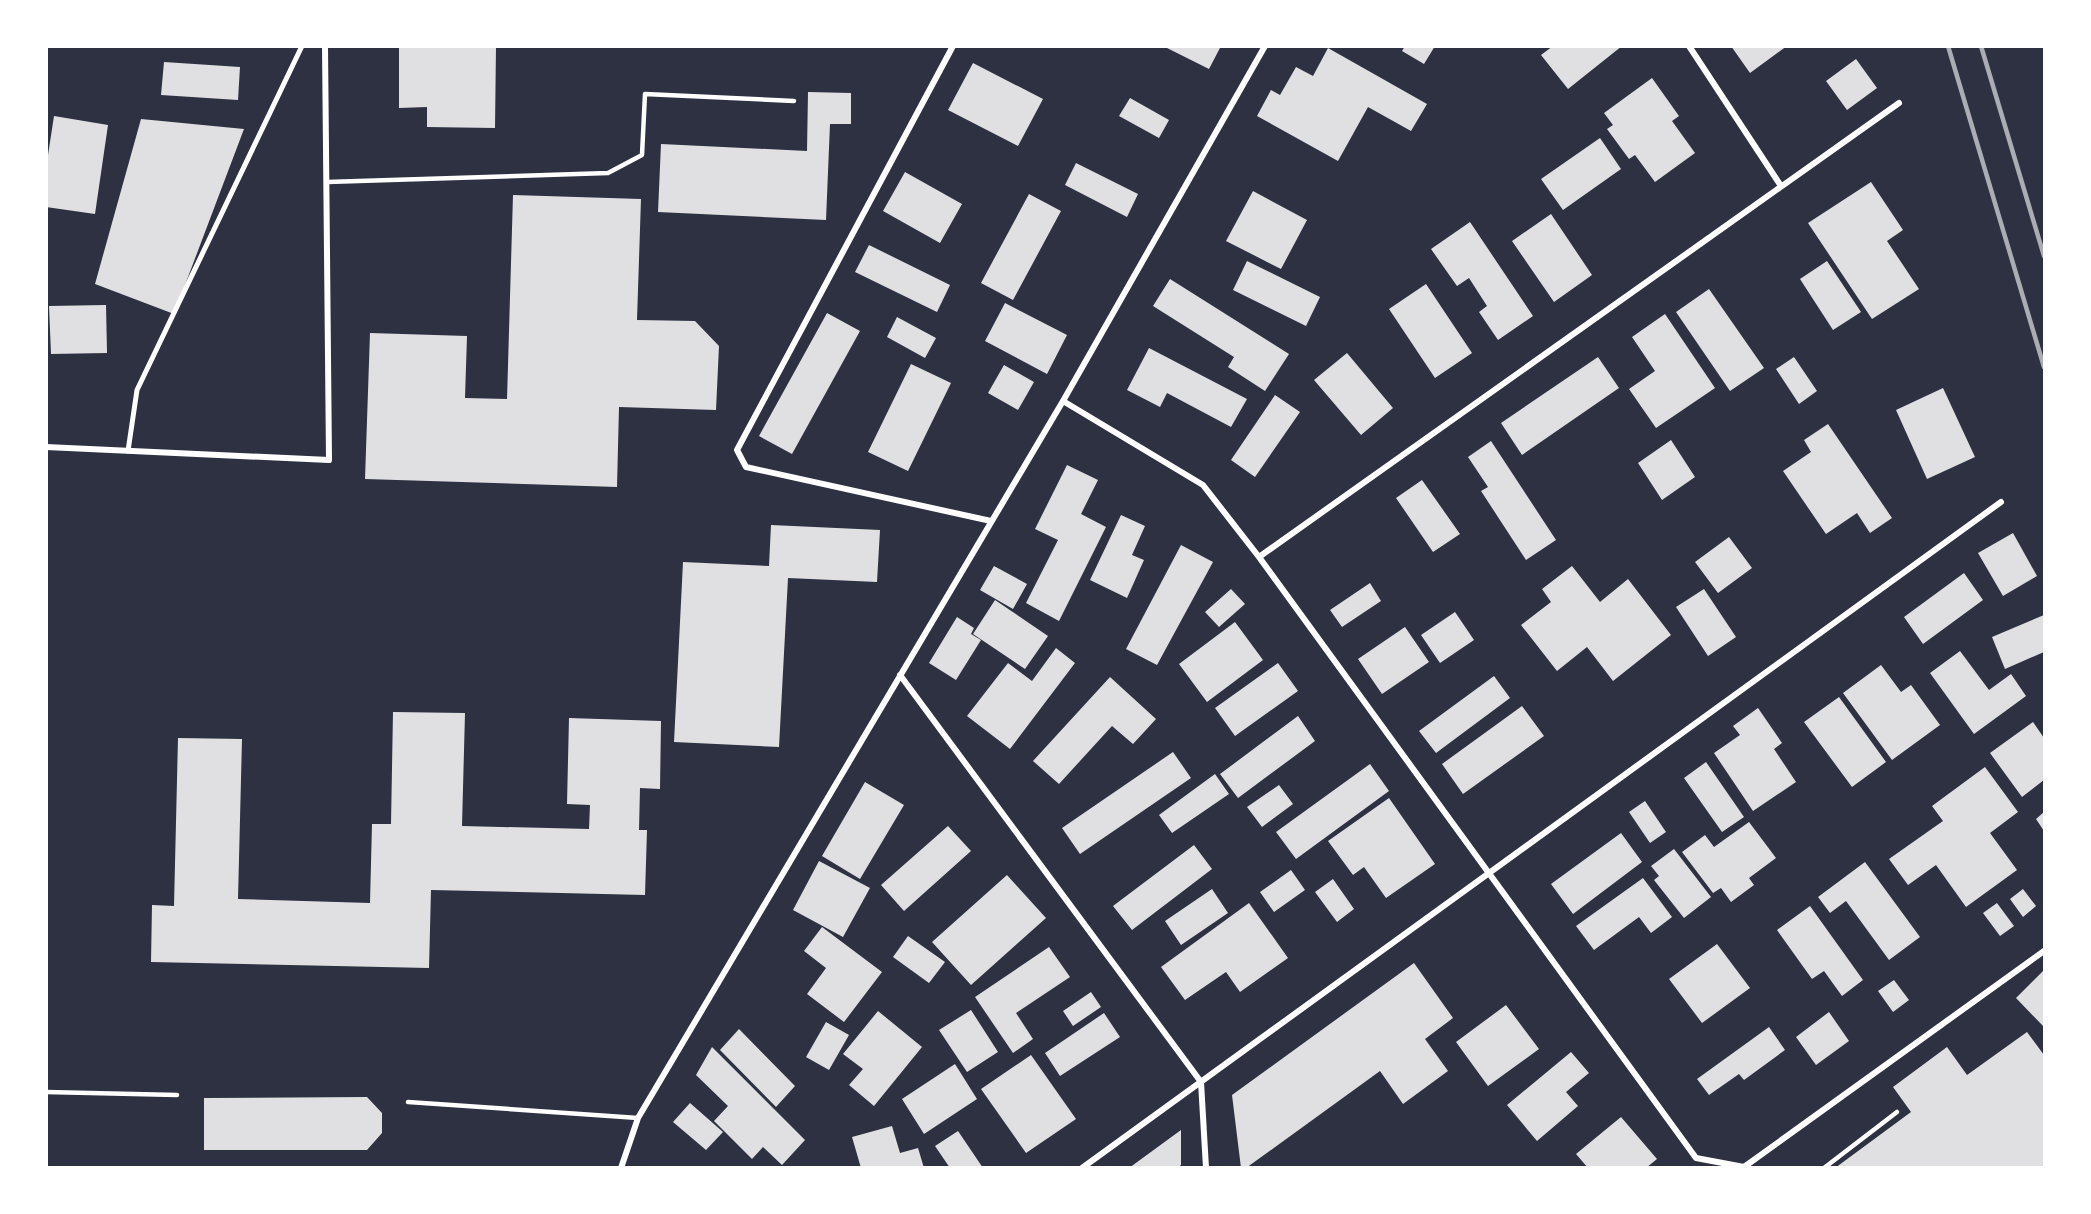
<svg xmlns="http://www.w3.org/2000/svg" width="2091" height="1214" font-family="'Libre Baskerville',serif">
<rect width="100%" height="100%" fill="#2d3142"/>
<path fill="#e0e0e3" d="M 399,46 L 496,46 L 495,128 L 427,127 L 427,107 L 399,108 Z
M 1163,46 L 1221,46 L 1209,69 Z
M 1405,46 L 1435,46 L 1424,64 L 1402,51 Z
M 1553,46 L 1622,46 L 1568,89 L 1541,55 Z
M 1731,46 L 1787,46 L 1750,73 Z
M 1328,48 L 1427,104 L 1411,131 L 1368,107 L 1338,161 L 1257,116 L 1271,90 L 1280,95 L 1296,67 L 1313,76 Z
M 1856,59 L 1877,88 L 1847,110 L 1826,81 Z
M 164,62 L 240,67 L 238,100 L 161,95 Z
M 973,63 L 1043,99 L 1018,146 L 948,110 Z
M 1652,78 L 1679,116 L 1672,121 L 1695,153 L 1655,182 L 1635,155 L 1629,159 L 1607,129 L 1613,125 L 1604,113 Z
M 808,92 L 851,93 L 851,124 L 830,124 L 826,220 L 658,212 L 661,144 L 807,151 Z
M 1130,98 L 1169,120 L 1159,138 L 1119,116 Z
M 54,116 L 108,125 L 95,214 L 46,207 L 46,168 Z
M 141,119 L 244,129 L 174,314 L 95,284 Z
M 1600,138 L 1621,169 L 1563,210 L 1541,179 Z
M 1076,163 L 1138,194 L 1127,217 L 1065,185 Z
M 905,172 L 962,204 L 940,243 L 883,211 Z
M 1871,182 L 1903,230 L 1887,241 L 1919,289 L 1872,319 L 1808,223 Z
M 1253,191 L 1307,220 L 1281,269 L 1226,241 Z
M 1029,194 L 1061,211 L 1013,300 L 981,283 Z
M 513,195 L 641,199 L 637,320 L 695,321 L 719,346 L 716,410 L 619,407 L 617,487 L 365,479 L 370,333 L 467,336 L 465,398 L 507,399 Z
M 1551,214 L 1592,275 L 1554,302 L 1512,241 Z
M 1470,222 L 1533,316 L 1498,340 L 1479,312 L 1487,306 L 1469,278 L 1457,286 L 1431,249 Z
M 869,245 L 950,285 L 937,312 L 855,272 Z
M 1247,261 L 1320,297 L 1306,326 L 1233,290 Z
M 1827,261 L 1861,312 L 1833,330 L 1800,279 Z
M 1170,279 L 1289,354 L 1265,391 L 1228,367 L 1234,357 L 1153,306 Z
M 1426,284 L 1472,353 L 1435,378 L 1389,309 Z
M 1709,289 L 1764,368 L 1730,391 L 1676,312 Z
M 1005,303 L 1067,335 L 1047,374 L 985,341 Z
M 106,305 L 107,353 L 51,354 L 49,306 Z
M 827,313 L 860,331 L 792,454 L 759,436 Z
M 1665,314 L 1715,388 L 1656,428 L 1629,389 L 1655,371 L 1632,337 Z
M 897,317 L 936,338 L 925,358 L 887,337 Z
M 1149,348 L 1247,399 L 1231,427 L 1167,393 L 1160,407 L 1127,390 Z
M 1347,353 L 1393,408 L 1361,435 L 1314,380 Z
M 1598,357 L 1619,388 L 1522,455 L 1501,423 Z
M 1794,357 L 1817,391 L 1799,404 L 1776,369 Z
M 911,364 L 951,383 L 908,471 L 868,452 Z
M 1004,365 L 1034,382 L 1018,410 L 988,393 Z
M 1943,388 L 1975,457 L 1927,479 L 1896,410 Z
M 1275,395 L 1300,412 L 1255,477 L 1231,460 Z
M 1828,424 L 1892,518 L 1870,533 L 1857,513 L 1826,534 L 1783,471 L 1811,452 L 1804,440 Z
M 1671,440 L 1695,477 L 1662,500 L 1638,463 Z
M 1491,441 L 1556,540 L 1526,560 L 1481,491 L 1488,487 L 1468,457 Z
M 1067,465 L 1098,480 L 1081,514 L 1106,527 L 1059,621 L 1026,603 L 1058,540 L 1035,529 Z
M 1422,480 L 1460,534 L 1433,552 L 1396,498 Z
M 1121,515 L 1145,526 L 1132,555 L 1144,560 L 1127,598 L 1090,580 Z
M 771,525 L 880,530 L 877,582 L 788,578 L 779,747 L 674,742 L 683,562 L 769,566 Z
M 2013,533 L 2037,576 L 2003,596 L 1978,553 Z
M 1729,537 L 1752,568 L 1718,593 L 1695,562 Z
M 1181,545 L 1213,562 L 1157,665 L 1126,649 Z
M 994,566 L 1027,584 L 1013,609 L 980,590 Z
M 1572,566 L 1600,602 L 1628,579 L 1671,635 L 1613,681 L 1587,647 L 1557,671 L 1521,625 L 1551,602 L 1542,589 Z
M 1964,573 L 1983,600 L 1923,644 L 1904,617 Z
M 1370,583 L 1381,601 L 1342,627 L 1330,610 Z
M 1231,589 L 1245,604 L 1219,627 L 1205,612 Z
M 1704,589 L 1736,637 L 1708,656 L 1676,607 Z
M 995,600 L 1048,636 L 1025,669 L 973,634 Z
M 1455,612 L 1474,640 L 1440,663 L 1421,635 Z
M 2044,615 L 2044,652 L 2005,669 L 1992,637 Z
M 957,617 L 974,628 L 971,634 L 981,640 L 956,680 L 929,663 Z
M 1235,622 L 1263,660 L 1207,702 L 1179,664 Z
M 1405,627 L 1429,662 L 1382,694 L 1358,659 Z
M 1056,648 L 1075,663 L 1010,749 L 967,716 L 1008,663 L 1032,681 Z
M 1960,651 L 1989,690 L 2011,674 L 2026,696 L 1974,734 L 1930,673 Z
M 1278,663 L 1298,691 L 1235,736 L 1215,708 Z
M 1881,665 L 1901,692 L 1911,685 L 1940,725 L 1892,760 L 1843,693 Z
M 1494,676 L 1510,698 L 1436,753 L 1419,731 Z
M 1110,677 L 1156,719 L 1133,744 L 1112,726 L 1059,784 L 1033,761 Z
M 1839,697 L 1886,762 L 1852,787 L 1804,722 Z
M 1522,706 L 1544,736 L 1463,794 L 1442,764 Z
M 1758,708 L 1782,743 L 1774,749 L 1796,782 L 1753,811 L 1714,753 L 1740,735 L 1733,726 Z
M 393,712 L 465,713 L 462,826 L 589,829 L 590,805 L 567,804 L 569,718 L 661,721 L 660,789 L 640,788 L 639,830 L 647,830 L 645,895 L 431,890 L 429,968 L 151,962 L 152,905 L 174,906 L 178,738 L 242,739 L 238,899 L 370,903 L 372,824 L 391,824 Z
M 1298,716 L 1315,741 L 1238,798 L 1220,774 Z
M 2033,722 L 2044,738 L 2044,780 L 2022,797 L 1990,753 Z
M 1173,752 L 1191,778 L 1080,854 L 1062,828 Z
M 1706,762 L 1744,817 L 1722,832 L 1684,778 Z
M 1370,764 L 1389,791 L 1296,859 L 1276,832 Z
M 1985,767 L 2018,812 L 1990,833 L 2017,870 L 1966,907 L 1936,865 L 1908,885 L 1889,859 L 1943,821 L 1932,806 Z
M 1215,774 L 1229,794 L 1172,833 L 1159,815 Z
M 865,782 L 904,805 L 860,879 L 822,856 Z
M 1279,785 L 1293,804 L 1262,827 L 1247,807 Z
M 1389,798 L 1435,864 L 1386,898 L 1364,867 L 1353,875 L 1328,841 Z
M 1645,801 L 1666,832 L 1650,843 L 1629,812 Z
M 2044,812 L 2044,831 L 2036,819 Z
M 1749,822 L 1776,858 L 1749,878 L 1754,885 L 1731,902 L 1721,888 L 1713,893 L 1682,852 L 1705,835 L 1714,847 Z
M 948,826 L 971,851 L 904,911 L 881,885 Z
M 1621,833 L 1642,862 L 1573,914 L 1551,884 Z
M 1194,845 L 1212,869 L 1132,930 L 1113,906 Z
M 1674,849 L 1711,897 L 1684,918 L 1654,880 L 1659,876 L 1651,866 Z
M 819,861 L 870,888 L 843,937 L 793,910 Z
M 1865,862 L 1920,937 L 1889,960 L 1846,901 L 1830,913 L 1818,897 Z
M 1291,870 L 1305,890 L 1274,912 L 1260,892 Z
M 1007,875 L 1046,918 L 971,985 L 932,942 Z
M 1643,878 L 1672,917 L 1651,933 L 1639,917 L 1594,950 L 1576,926 Z
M 1333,879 L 1354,909 L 1337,922 L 1315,892 Z
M 1212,889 L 1228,913 L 1181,945 L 1165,921 Z
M 2023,889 L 2036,906 L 2023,917 L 2010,899 Z
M 1249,903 L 1288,958 L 1240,992 L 1226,972 L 1185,1000 L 1161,967 Z
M 1997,903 L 2014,926 L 2000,936 L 1983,913 Z
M 1810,906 L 1863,980 L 1842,996 L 1824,971 L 1812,979 L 1777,930 Z
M 822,927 L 882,972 L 844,1022 L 807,994 L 826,968 L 804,951 Z
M 908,936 L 945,962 L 929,983 L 893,957 Z
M 1717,944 L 1750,988 L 1702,1023 L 1669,979 Z
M 1049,947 L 1070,977 L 1016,1013 L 1033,1039 L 1013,1053 L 975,997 Z
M 1414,963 L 1453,1018 L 1425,1039 L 1448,1071 L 1403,1104 L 1380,1071 L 1246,1168 L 1241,1168 L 1232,1095 Z
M 2044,970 L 2044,1027 L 2016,998 Z
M 1894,980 L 1909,1000 L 1893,1012 L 1878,991 Z
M 1091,992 L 1101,1007 L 1073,1026 L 1063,1011 Z
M 1506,1005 L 1539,1049 L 1488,1086 L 1456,1042 Z
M 971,1010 L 998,1052 L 967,1072 L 939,1030 Z
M 878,1011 L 922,1047 L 874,1106 L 849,1085 L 863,1069 L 843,1054 Z
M 1829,1012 L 1849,1041 L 1816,1065 L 1796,1037 Z
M 1104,1013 L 1120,1037 L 1060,1076 L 1045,1053 Z
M 826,1022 L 849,1035 L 829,1070 L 806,1057 Z
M 1769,1027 L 1785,1050 L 1744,1080 L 1739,1074 L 1709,1095 L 1697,1079 Z
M 739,1029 L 795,1086 L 776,1107 L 720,1050 Z
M 2027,1032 L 2044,1055 L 2044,1168 L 1835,1168 L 1911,1112 L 1893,1087 L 1947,1047 L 1967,1075 Z
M 712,1047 L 805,1140 L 782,1165 L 763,1147 L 752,1159 L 714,1121 L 728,1106 L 696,1075 Z
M 1571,1052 L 1589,1073 L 1566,1092 L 1578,1106 L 1537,1141 L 1507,1105 Z
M 1031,1055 L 1076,1119 L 1026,1153 L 981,1089 Z
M 955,1064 L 977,1099 L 924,1134 L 902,1099 Z
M 367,1097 L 382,1113 L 382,1133 L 367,1150 L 204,1150 L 204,1098 Z
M 690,1103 L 723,1132 L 706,1150 L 673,1122 Z
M 1621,1117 L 1657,1159 L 1646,1168 L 1588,1168 L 1576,1154 Z
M 892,1126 L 900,1153 L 918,1148 L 924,1168 L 861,1168 L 852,1137 Z
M 1181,1130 L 1181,1165 L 1177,1168 L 1129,1168 Z
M 958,1131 L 983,1168 L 950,1168 L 935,1146 Z"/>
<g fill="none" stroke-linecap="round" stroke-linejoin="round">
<path stroke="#fff" stroke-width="4.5" d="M 327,182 L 608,173 L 642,155 L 645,94 L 794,101
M 46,1092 L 177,1095
M 408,1102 L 638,1118
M 1824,1168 L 1897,1112"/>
<path stroke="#fff" stroke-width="5" d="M 128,451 L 137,390 L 302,46"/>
<path stroke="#fff" stroke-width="6" d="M 953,46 L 737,450 L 746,467 L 991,521
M 1689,46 L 1781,186
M 1063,401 L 1203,485 L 1259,557 L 1696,1158 L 1744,1167 L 2044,951
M 46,447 L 329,460 L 325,46
M 1259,557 L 1899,103
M 900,675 L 1201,1082 L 1206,1168
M 621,1168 L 638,1118 L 1063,401 L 1265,46
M 1082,1168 L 2001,502"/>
<path stroke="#abadb3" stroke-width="4.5" d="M 1948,46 L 2044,367
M 1981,46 L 2044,256"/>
</g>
<rect width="2091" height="1214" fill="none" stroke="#ffffff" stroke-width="96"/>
</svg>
